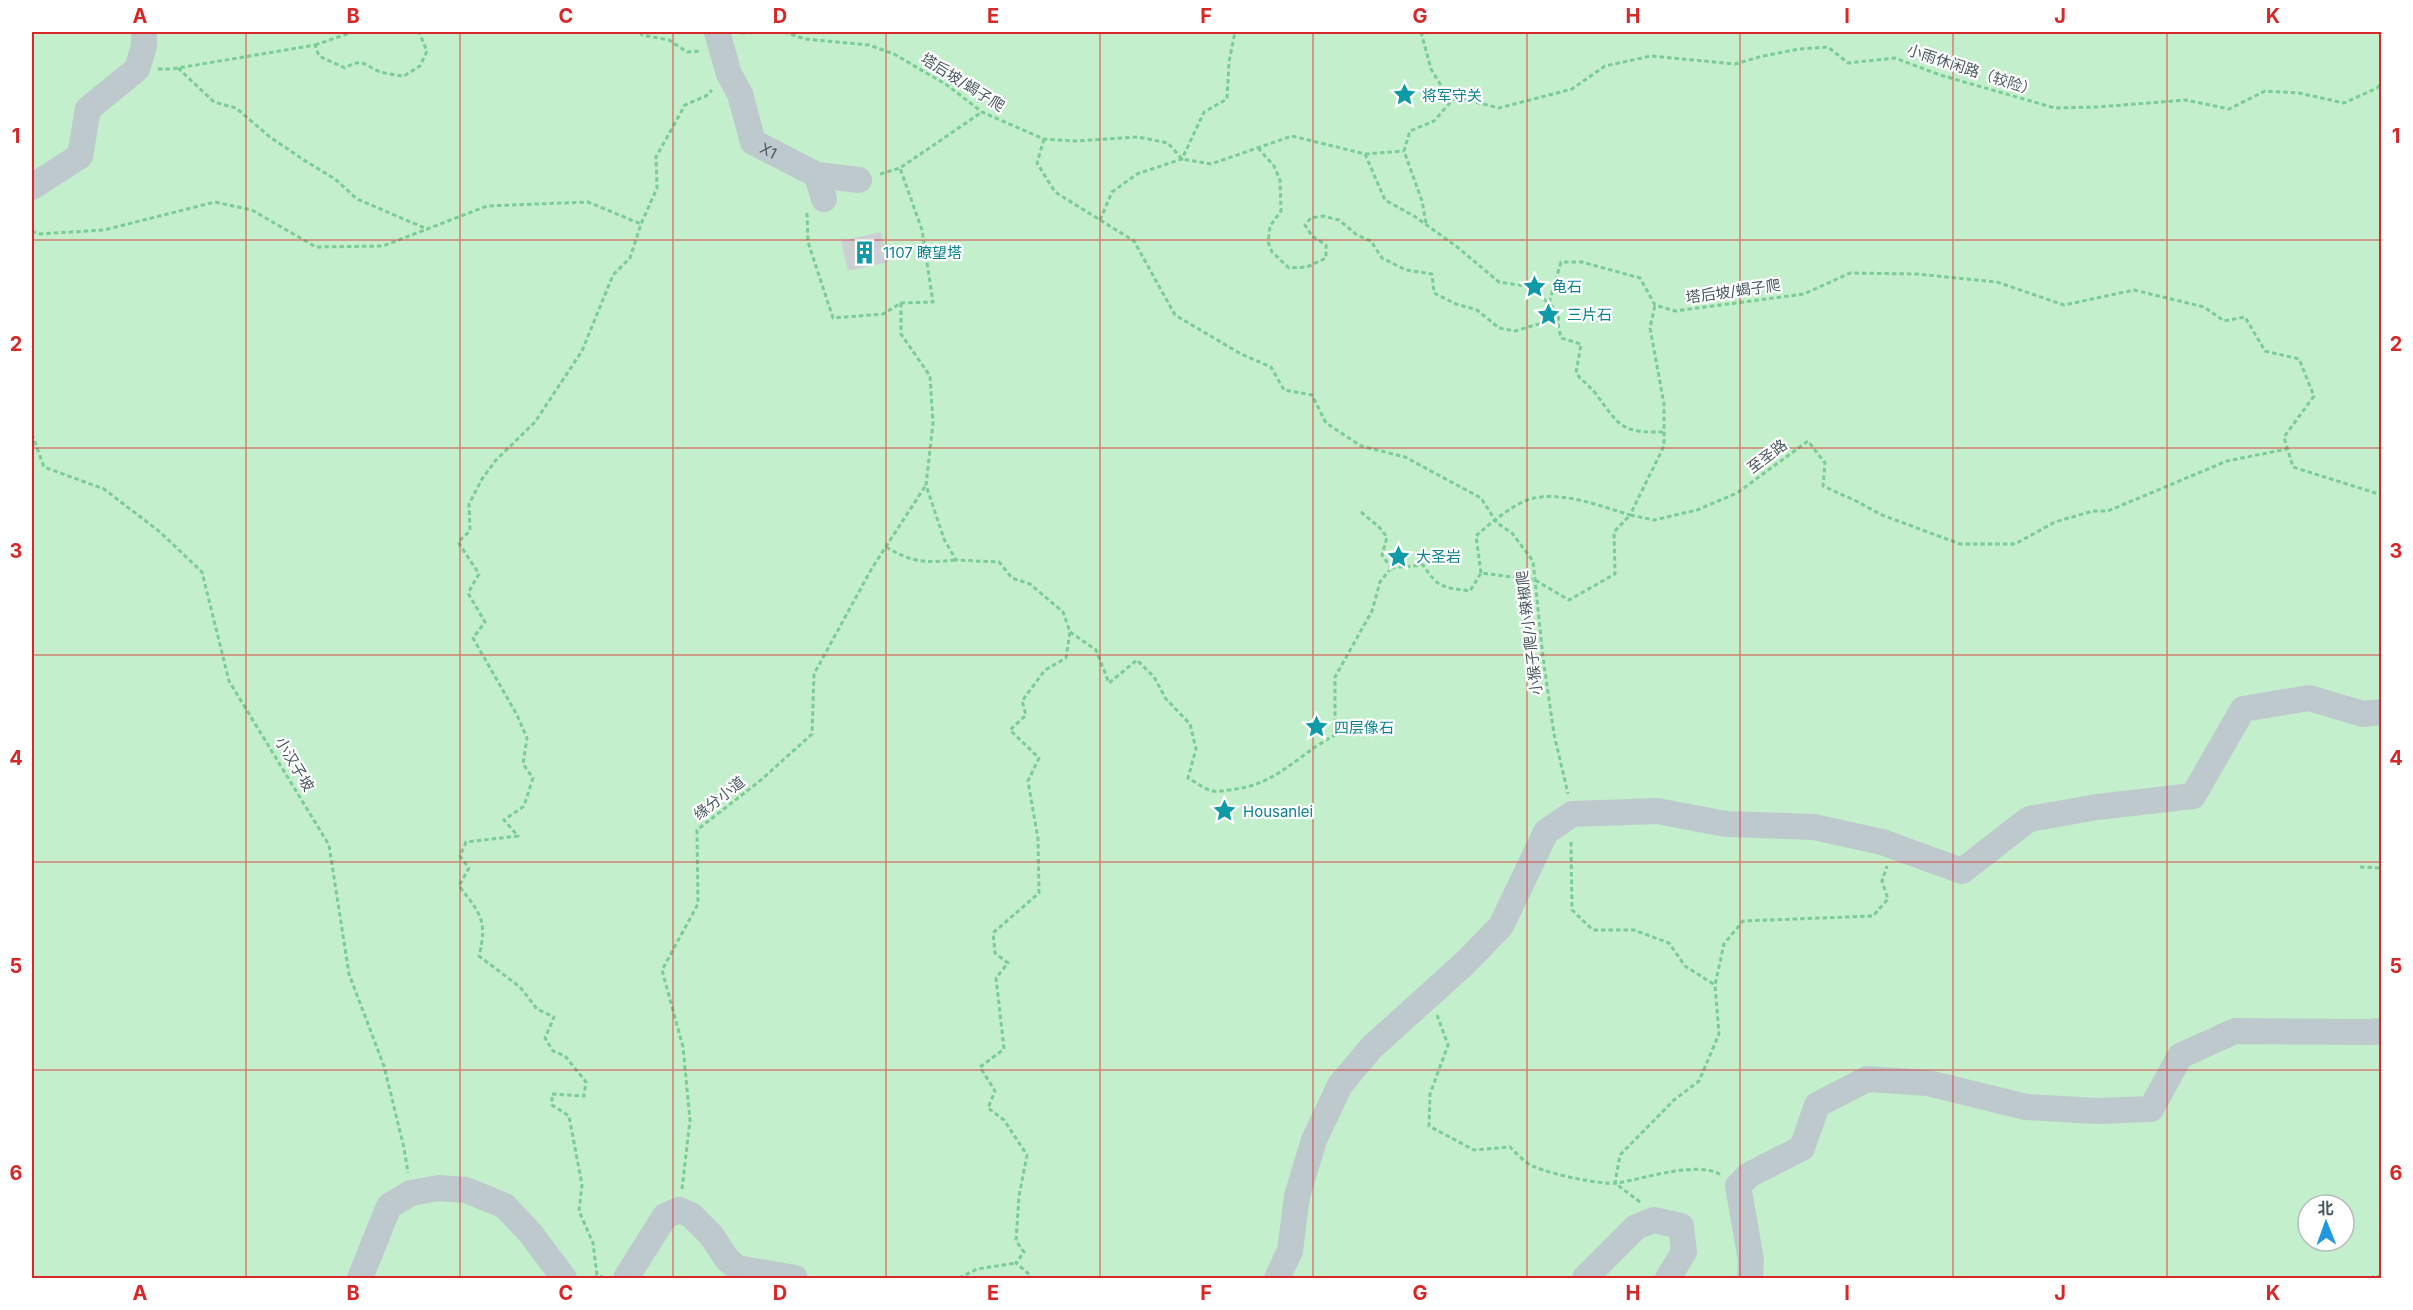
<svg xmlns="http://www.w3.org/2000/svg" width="2413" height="1310" font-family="Inter,'Noto Sans SC',sans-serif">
<rect width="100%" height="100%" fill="#f4f2f2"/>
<path fill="#c3efcc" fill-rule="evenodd" d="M 32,32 L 2381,32 L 2381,1278 L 32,1278 ZM 2308,1205 L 2344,1205 L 2344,1241 L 2308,1241 Z"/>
<path fill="#ccd0d4" d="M 881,232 L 888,262 L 848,271 L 841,241 Z"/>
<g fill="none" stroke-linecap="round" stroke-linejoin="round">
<path stroke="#7bcc95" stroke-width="3" stroke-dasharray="4.5 3" stroke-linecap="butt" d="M 640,32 L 642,35 L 669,40 L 687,52 L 701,51
M 784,32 L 805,39 L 869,45 L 894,54 L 947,85 L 982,112 L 1044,139 L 1075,141 L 1138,137 L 1168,143 L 1182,159 L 1211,164 L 1292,136 L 1365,154 L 1385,200 L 1414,216 L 1456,246 L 1499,282 L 1525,286 L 1549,303 L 1561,262 L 1582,262 L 1640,278 L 1655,305 L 1675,311 L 1804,294 L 1850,273 L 1917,274 L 1997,282 L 2064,305 L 2134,290 L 2204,307 L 2224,321 L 2245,317 L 2265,351 L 2299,359 L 2314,396 L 2284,437 L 2293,467 L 2382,495
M 1421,32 L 1431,69 L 1442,87 L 1455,97 L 1499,108 L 1572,89 L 1605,66 L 1651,56 L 1735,64 L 1763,56 L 1799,49 L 1828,47 L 1848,63 L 1895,58 L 1940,75 L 2055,108 L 2097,107 L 2186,100 L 2229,109 L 2265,91 L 2299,93 L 2344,103 L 2377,88 L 2382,83
M 741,33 L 775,32
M 315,45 L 353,32
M 178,68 L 214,102 L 236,108 L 270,137 L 307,162 L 335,179 L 357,199 L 427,229
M 158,69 L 172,69 L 315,45 L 319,56 L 345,68 C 362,58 363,64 378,71 C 386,74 396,75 404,76 L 420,66 L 427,51 L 419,32
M 1044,139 L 1037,163 L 1055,192 L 1134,241 L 1175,315 L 1241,354 L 1271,367 L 1284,390 L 1312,395 L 1326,423 L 1361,446 L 1405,457 L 1481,498 L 1497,523 L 1512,533 L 1533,561 L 1543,657 L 1554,734 L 1568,794
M 1258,148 L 1274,166 L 1280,180 L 1281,211 L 1270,226 L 1268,242 L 1272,252 L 1289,268 L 1307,267 L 1326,258 L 1326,245 L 1312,236 L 1305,225 L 1311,218 L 1323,216 L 1339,220 L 1357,235 L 1371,241 L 1382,258 L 1406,270 L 1432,274 L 1434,293 L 1456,304 L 1477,310 L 1499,328 L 1515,331 L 1542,323 L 1549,303 L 1559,314 L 1558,324 L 1561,338 L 1581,344 L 1576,373 C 1582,381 1590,386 1596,394 C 1620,426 1620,433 1664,432
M 1365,154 L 1404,151
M 880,174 L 900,168 L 982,112
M 807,213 L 808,242 L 833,318 L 883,314 L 901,303 L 933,302 L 922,230 L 900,168
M 1100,220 L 1112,192 L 1137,174 L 1182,159 L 1204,112 L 1227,99 L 1229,62 L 1235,32
M 1426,223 L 1422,201 L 1404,151 L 1410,131 L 1434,121 L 1455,97
M 32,231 L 38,234 L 104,230 L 215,202 L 252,210 L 316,247 L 383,246 L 487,206 L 588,202 L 641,224
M 901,303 L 901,334 L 930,376 L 933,423 L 926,485 L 944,539 L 956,560 L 999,562 L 1012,578 L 1030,584 L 1063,612 L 1070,632 L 1066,658 L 1045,670 L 1022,701 L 1026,715 L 1010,730 L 1039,758 L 1028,781 L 1038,839 L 1039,893 L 993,933 L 995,953 L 1008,963 L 996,978 L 1004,1049 L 980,1067 L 995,1091 L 988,1108 L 1004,1120 L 1027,1155 L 1019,1196 L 1016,1241 L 1024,1252 L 1016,1263 L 1030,1275 L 1030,1278
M 32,434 L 44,467 L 104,489 L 160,532 L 202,572 L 229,681 L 329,845 L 349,974 L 384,1066 L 404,1148 L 408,1173
M 1361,512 L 1379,527 L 1387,537 L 1382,555 L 1391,568
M 886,547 C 913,563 925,563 956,560
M 1391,568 L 1423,565 C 1439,589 1443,587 1470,591 L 1481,573 L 1535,580 L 1569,600 L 1615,574 L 1614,532 L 1630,515 L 1654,520 L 1697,510 L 1737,493 L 1808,441 L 1825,463 L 1823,486 L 1856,501 L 1882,515 L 1960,544 L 2015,544 L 2055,522 L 2093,511 L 2108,511 L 2227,461 L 2287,449
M 1481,573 L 1476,536 C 1489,524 1517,501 1534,498 C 1566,492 1600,506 1630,515 L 1664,446 L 1664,404 L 1650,328 L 1655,305
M 1070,632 L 1096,650 L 1109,683 L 1137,660 L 1154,677 L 1166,699 L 1190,724 L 1196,749 L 1188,778 C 1196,782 1205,790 1213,791 C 1218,792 1223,791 1228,790 C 1277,786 1295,756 1335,735 L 1335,677 L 1372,611 L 1380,582 L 1391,568
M 1571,842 L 1572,910 L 1593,930 L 1634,930 L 1669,943 L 1685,966 L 1715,985
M 2360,867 L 2382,868
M 1437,1015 L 1448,1045 L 1430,1094 L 1429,1126 L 1474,1150 L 1510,1147 C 1517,1154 1526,1164 1535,1167 C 1551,1174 1600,1185 1617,1183 C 1643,1179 1698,1160 1721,1175
M 682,1189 L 690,1120 L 683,1047 L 662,970 L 698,904 L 697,830 L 761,780 L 812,734 L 814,674 L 872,568 L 926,485
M 1640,1202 L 1615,1183 L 1620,1155 L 1674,1100 L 1699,1081 L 1719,1034 L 1715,985 L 1724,944 L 1743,921 L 1873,916 L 1888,899 L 1882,881 L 1887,866
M 604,1278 L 597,1275 L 593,1243 L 579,1211 L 582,1185 L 569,1116 L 552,1105 L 552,1094 L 584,1096 L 586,1082 L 565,1056 L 553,1051 L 545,1038 L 554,1017 L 537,1009 L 520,987 L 479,956 C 488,920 480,913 459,886 L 469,868 L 460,856 L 466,842 L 518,836 L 504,820 L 524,806 L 533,778 L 523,764 L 527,738 L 517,715 L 473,638 L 485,622 L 468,593 L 479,574 L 458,542 L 470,531 L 469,504 L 482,479 L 496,460 L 535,422 L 582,351 L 613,275 L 630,258 L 641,224 L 657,188 L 656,157 L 685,105 L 706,96 L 712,90
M 959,1278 L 977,1269 L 1016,1263
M 2370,1278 L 2376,1276 L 2382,1277"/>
<g stroke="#bec9ce" stroke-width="26">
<path id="s1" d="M 717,32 L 729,74 L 740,94 L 753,142 L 817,175 L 859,180"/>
<path d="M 817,175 L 824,199"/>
<path d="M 32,187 L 80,156 L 88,109 L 137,69 L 144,46 L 144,32"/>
<path d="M 360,1278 L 389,1206 L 411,1193 L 439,1188 L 466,1190 L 505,1206 L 531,1234 L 564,1278"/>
<path d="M 626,1278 L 665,1216 L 679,1210 L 691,1215 L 711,1235 L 727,1259 L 737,1268 L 795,1278"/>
<path d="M 1277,1278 L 1290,1251 L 1297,1196 L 1314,1140 L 1340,1085 L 1371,1048 L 1465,963 L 1501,926 L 1546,832 L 1572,814 L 1657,811 L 1726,824 L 1814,827 L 1882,842 L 1962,871 L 2029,819 L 2097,807 L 2193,796 L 2243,709 L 2309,698 L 2363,714 L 2382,712"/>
<path d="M 1585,1278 L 1636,1227 L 1654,1220 L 1681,1226 L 1684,1252 L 1668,1278"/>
<path d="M 1750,1278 L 1751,1260 L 1738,1186 L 1749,1175 L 1802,1148 L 1817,1105 L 1867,1079 L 1928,1083 L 2026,1107 L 2097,1111 L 2151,1109 L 2180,1056 L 2235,1031 L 2370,1032 L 2382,1031"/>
</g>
</g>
<path fill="none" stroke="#d62828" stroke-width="1.5" stroke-opacity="0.55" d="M 246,32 L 246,1278M 460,32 L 460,1278M 673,32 L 673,1278M 886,32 L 886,1278M 1100,32 L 1100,1278M 1313,32 L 1313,1278M 1527,32 L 1527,1278M 1740,32 L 1740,1278M 1953,32 L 1953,1278M 2167,32 L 2167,1278M 32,240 L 2382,240M 32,448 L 2382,448M 32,655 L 2382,655M 32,862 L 2382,862M 32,1070 L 2382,1070"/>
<defs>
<symbol id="sight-bare" viewBox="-9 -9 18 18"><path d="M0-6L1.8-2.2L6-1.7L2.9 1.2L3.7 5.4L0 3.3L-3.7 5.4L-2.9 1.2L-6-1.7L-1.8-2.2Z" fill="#0f9aa8" stroke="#fff" stroke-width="2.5" paint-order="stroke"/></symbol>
<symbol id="building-bare" viewBox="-9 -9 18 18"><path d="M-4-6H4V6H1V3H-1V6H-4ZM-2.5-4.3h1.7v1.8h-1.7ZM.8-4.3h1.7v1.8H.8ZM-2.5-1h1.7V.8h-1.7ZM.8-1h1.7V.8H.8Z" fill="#0f9aa8" stroke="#fff" stroke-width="2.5" paint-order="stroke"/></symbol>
</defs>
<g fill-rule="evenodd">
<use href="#sight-bare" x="1388" y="78" width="33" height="33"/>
<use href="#building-bare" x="848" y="236" width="33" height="33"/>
<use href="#sight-bare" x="1518" y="270" width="33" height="33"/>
<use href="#sight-bare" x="1532" y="298" width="33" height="33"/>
<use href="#sight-bare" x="1382" y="540" width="33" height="33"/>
<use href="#sight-bare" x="1300" y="710" width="33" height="33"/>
<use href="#sight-bare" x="1208" y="794" width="33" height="33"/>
</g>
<g text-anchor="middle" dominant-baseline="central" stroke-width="4.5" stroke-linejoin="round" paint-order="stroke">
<g font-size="15" fill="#4a595f" stroke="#fff">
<text transform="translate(1972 70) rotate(18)">小雨休闲路（较险）</text>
<text transform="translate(963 82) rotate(32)">塔后坡/蝎子爬</text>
<text stroke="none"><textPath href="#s1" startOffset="134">X1</textPath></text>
<text transform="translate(1733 291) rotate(-8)">塔后坡/蝎子爬</text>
<text transform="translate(1767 456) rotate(-37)">至圣路</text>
<text transform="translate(1529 633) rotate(-97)">小猴子爬/小辣椒爬</text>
<text transform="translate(295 764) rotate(59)">小汉子坡</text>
<text transform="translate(719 798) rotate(-38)">缘分小道</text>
</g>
<g font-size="15" fill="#0d838f" stroke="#fff" text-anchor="start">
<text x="1422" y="95">将军守关</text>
<text x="883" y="252">1107 瞭望塔</text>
<text x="1552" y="286">龟石</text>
<text x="1567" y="314">三片石</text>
<text x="1416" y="556">大圣岩</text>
<text x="1334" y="727">四层像石</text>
<text x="1243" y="811">Housanlei</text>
</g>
</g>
<rect width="2413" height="1310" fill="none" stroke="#ffffff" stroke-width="66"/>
<g transform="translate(2326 1223) rotate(359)"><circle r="28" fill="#ffffff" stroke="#b7bdbf" stroke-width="1.5"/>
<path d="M0-4.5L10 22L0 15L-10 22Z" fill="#1f98e1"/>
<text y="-9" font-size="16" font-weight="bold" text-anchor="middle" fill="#4a595f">北</text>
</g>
<rect x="33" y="33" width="2347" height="1244" fill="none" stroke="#d62828" stroke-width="2"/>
<g font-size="20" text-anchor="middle" font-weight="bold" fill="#d62828">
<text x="140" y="23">A</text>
<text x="353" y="23">B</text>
<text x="566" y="23">C</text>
<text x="780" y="23">D</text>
<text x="993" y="23">E</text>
<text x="1206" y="23">F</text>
<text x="1420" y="23">G</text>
<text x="1633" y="23">H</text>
<text x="1847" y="23">I</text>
<text x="2060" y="23">J</text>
<text x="2273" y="23">K</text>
<text x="16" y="143">1</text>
<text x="2396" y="143">1</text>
<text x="16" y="351">2</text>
<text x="2396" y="351">2</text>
<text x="16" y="558">3</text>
<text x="2396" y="558">3</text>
<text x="16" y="765">4</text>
<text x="2396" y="765">4</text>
<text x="16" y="973">5</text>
<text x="2396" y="973">5</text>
<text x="16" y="1180">6</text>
<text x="2396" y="1180">6</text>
<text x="140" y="1300">A</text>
<text x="353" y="1300">B</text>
<text x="566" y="1300">C</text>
<text x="780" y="1300">D</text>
<text x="993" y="1300">E</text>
<text x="1206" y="1300">F</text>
<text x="1420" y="1300">G</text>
<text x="1633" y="1300">H</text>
<text x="1847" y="1300">I</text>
<text x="2060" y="1300">J</text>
<text x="2273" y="1300">K</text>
</g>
</svg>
